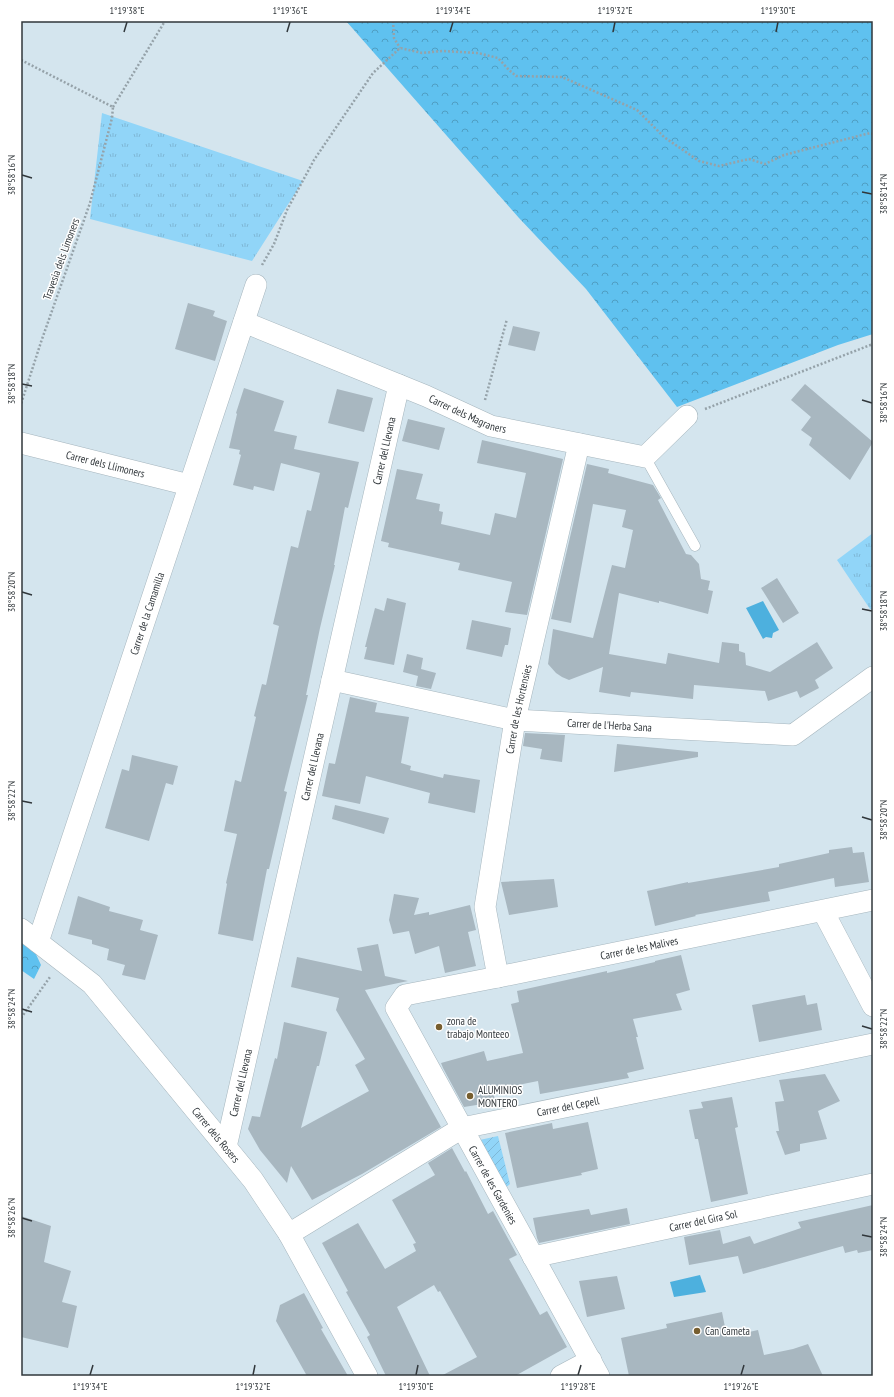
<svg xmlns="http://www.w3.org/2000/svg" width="894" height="1397" font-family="'PT Sans Narrow',sans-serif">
<defs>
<pattern id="grass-tufts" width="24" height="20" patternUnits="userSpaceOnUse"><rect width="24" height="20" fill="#91d5f8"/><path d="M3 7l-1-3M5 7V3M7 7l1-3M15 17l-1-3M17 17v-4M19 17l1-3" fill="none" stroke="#7eb7d6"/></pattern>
<pattern id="forest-crowns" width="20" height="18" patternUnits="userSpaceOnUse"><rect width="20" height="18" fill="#5fc1ef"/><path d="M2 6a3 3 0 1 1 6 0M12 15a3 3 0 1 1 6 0" fill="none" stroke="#4f9ec3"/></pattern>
<pattern id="garden-furrows" width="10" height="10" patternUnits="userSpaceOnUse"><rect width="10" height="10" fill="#91d5f8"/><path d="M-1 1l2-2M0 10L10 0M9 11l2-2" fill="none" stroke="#7eb7d6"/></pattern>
</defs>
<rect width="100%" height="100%" fill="#d4e5ee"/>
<path fill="url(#grass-tufts)" d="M 102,113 L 303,181 L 252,261 L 90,219 Z
M 873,533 L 873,610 L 870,609 L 837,560 Z"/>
<path fill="url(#forest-crowns)" d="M 346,21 L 873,21 L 873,334 L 838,345 L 677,407 L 586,289 L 519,218 Z
M 21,941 L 34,950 L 41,965 L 34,979 L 21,970 Z"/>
<path fill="url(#garden-furrows)" d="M 498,1136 L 510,1184 L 502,1191 L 475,1141 Z"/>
<path fill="#4db0de" d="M 763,601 L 779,630 L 773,633 L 772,638 L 766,637 L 763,639 L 746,608 Z
M 700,1275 L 706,1292 L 674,1297 L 670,1282 Z"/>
<path fill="#a8b7c0" d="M 188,303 L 215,311 L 213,316 L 227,321 L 215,361 L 175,349 Z
M 513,326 L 540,332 L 535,351 L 508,345 Z
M 805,384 L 873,442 L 850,480 L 809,445 L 812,438 L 801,430 L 811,417 L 791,400 Z
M 244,388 L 284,401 L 274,431 L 297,436 L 294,449 L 359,462 L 348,508 L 345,507 L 334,565 L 335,565 L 320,628 L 306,695 L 308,695 L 284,791 L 287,792 L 269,869 L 267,869 L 253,941 L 218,934 L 227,884 L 226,883 L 237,834 L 224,831 L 235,780 L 241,782 L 256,717 L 254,716 L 262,684 L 266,685 L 279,626 L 273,624 L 291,546 L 298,548 L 307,510 L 311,511 L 320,473 L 281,463 L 274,491 L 254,486 L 253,490 L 233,485 L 241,455 L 239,454 L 240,450 L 229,448 L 237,414 L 236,413 Z
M 337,389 L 373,398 L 364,432 L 328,423 Z
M 408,419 L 445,428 L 439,450 L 402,441 Z
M 482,440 L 563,459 L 527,615 L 505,612 L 512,582 L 458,570 L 460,563 L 388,547 L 389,543 L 381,541 L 397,469 L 423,474 L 416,499 L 440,504 L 439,511 L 443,512 L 441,524 L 490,535 L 495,513 L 516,518 L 526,473 L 477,463 Z
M 587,464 L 609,469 L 608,473 L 653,485 L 661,498 L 658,500 L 686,554 L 691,555 L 699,564 L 701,579 L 710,581 L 708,590 L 713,591 L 708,614 L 659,601 L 659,603 L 619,593 L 609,654 L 666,664 L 668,653 L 719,663 L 722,642 L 739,644 L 739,651 L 745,653 L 746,665 L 770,672 L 817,642 L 833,668 L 815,680 L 819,688 L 800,698 L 797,691 L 768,701 L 765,691 L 694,685 L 693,699 L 631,692 L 630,697 L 599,692 L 603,667 L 569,680 L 562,677 L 556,673 L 548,664 L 553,629 L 593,638 L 612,565 L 625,568 L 633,530 L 622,527 L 626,510 L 593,504 L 571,623 L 551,619 Z
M 777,578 L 799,613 L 783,623 L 761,588 Z
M 387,598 L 406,603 L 394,665 L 364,659 L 367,647 L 365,647 L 375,608 L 384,611 Z
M 472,620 L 511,628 L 508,645 L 505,645 L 502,657 L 466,649 Z
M 407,654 L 423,658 L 421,669 L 436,673 L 431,689 L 416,686 L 418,676 L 403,672 Z
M 350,697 L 377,703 L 375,712 L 409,717 L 401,763 L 411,766 L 410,770 L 443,778 L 444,774 L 480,780 L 475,813 L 428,803 L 430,793 L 366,776 L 360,804 L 322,796 L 329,763 L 335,764 Z
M 525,733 L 565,735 L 562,762 L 540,759 L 542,749 L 523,746 Z
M 617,744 L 698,752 L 698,757 L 614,772 Z
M 132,755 L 178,766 L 173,785 L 166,783 L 149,841 L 105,828 L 122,769 L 129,771 Z
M 335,805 L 389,818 L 384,834 L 332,819 Z
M 852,847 L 853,853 L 864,852 L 869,882 L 835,887 L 834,878 L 768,892 L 770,901 L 695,915 L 696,916 L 655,926 L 647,891 L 688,882 L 688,883 L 779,867 L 779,864 L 829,853 L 829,850 Z
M 554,879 L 558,907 L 509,915 L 501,882 Z
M 394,894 L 419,898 L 414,915 L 429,912 L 429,915 L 470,905 L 476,930 L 468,932 L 476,966 L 445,973 L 439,946 L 415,954 L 409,931 L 393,934 L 389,920 Z
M 78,896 L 110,907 L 109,911 L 143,920 L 140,930 L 158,935 L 145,980 L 122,975 L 125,965 L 107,960 L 109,949 L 92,944 L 92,940 L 68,934 Z
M 378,944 L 385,976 L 408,981 L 365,990 L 441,1127 L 362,1174 L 312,1200 L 291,1166 L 287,1183 L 260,1150 L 248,1129 L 252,1116 L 260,1117 L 275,1058 L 277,1059 L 284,1022 L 327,1032 L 319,1066 L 317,1066 L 301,1128 L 369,1091 L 355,1065 L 365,1059 L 336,1010 L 339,998 L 291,987 L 297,957 L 362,971 L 357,948 Z
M 681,955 L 690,990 L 676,994 L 682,1010 L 633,1019 L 638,1037 L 636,1037 L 644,1069 L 627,1073 L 629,1078 L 540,1094 L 538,1081 L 493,1090 L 495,1102 L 464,1107 L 443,1068 L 441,1063 L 484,1051 L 487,1061 L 523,1053 L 511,1004 L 519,1002 L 517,991 L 607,971 L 607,973 L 655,962 L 655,961 Z
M 805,995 L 807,1005 L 817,1003 L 822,1030 L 759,1042 L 752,1005 Z
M 825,1074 L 840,1101 L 818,1111 L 827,1139 L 800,1144 L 800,1151 L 785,1155 L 776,1131 L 779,1131 L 775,1102 L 784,1101 L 779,1080 Z
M 732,1097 L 738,1127 L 735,1128 L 748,1194 L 711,1202 L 698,1139 L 695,1139 L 689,1110 L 703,1108 L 701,1102 Z
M 588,1122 L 598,1169 L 581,1173 L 582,1175 L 517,1188 L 505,1133 L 552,1123 L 553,1129 Z
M 452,1148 L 465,1172 L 466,1171 L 488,1214 L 493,1211 L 517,1255 L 509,1259 L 540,1315 L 547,1311 L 567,1347 L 515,1376 L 441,1376 L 477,1357 L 440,1291 L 438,1292 L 434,1285 L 397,1307 L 430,1376 L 386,1376 L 367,1337 L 370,1335 L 346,1292 L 348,1291 L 322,1243 L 358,1223 L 385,1269 L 416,1251 L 413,1244 L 416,1243 L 392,1200 L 435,1175 L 428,1163 Z
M 873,1205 L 873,1250 L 858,1253 L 857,1250 L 845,1253 L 843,1246 L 743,1274 L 738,1256 L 689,1265 L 684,1237 L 720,1230 L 723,1244 L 750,1236 L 754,1244 L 801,1228 L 798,1222 Z
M 627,1208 L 630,1224 L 539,1243 L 537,1238 L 533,1218 L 589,1209 L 591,1215 Z
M 21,1216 L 51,1226 L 44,1262 L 71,1271 L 62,1302 L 77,1306 L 68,1348 L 21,1337 Z
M 617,1276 L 625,1309 L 587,1317 L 579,1281 Z
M 304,1293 L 323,1328 L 321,1329 L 348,1376 L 307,1376 L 276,1321 L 280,1305 Z
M 722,1312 L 727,1337 L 758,1330 L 764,1355 L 793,1349 L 808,1344 L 823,1376 L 629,1376 L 621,1338 L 667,1328 L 666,1324 Z"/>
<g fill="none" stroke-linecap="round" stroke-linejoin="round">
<defs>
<path id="lane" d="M 645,457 L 695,546"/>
<g id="street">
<path id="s1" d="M 244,322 L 426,396 L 491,426 L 645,457 L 687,416"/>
<path id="s2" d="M 21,443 L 189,485"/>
<path id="s3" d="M 332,680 L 515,720 L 793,735 L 873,677"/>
<path d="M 823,911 L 873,1006"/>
<path id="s4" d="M 21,929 L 92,984 L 253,1180 L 289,1234 L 367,1376"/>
<path id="s5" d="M 38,942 L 256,285"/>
<path id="s6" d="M 498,977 L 485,907 L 515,720 L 579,444"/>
<path id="s7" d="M 226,1147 L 399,385"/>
<path id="s8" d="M 289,1234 L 462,1128 L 873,1044"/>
<path id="s9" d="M 533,1257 L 873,1184"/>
<path d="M 561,1376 L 591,1360"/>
<path id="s10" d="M 599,1376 L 396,1008 L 405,995 L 498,977 L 873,900"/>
</g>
</defs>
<use href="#lane" stroke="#a6b6be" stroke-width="11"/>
<use href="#street" stroke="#a6b6be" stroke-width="22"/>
<path stroke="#95a2a9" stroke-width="2.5" stroke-dasharray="2 2" stroke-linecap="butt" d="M 393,21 L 394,38 L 400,48
M 21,60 L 113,107 L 112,118 L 90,203 L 41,342 L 21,404
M 113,107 L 165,21
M 262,265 L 274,244 L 287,210 L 314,160 L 373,73 L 400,48 L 422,53 L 442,51 L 478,53 L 498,58 L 509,70 L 516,76 L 562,77 L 637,110 L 664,137 L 699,161 L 719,166 L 749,159 L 765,164 L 784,155 L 870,133 L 873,134
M 485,400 L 507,319
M 705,409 L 873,344
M 21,1018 L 50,977"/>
<use href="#lane" stroke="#fff" stroke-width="10"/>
<use href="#street" stroke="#fff" stroke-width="21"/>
</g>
<path fill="none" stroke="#31373b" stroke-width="1.5" d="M 124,32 L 127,22M 287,32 L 290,22M 450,32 L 453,22M 613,32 L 615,22M 776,32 L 778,22M 22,175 L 32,178M 862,192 L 872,194M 22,384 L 32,386M 862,400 L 872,403M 22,592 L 32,595M 862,609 L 872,611M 22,801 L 32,803M 862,817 L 872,820M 22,1009 L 32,1012M 862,1026 L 872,1029M 22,1218 L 32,1221M 862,1235 L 872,1237M 90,1375 L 93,1365M 253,1375 L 255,1365M 416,1375 L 418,1365M 578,1375 L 581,1365M 741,1375 L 744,1365"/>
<g fill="#775e2f" stroke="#fff" stroke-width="1.5">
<circle cx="439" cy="1027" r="4"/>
<circle cx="470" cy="1096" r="4"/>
<circle cx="697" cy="1331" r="4"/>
</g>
<g text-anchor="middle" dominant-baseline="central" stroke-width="3" stroke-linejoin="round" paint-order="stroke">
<g font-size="11" fill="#31373b" stroke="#fff">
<text transform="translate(61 259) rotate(-70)">Travesia dels Limoners</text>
<text stroke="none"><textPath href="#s1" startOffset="242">Carrer dels Magraners</textPath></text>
<text stroke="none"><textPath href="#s7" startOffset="714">Carrer del Llevana</textPath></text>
<text stroke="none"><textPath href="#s2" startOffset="87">Carrer dels Llimoners</textPath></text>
<text stroke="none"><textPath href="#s5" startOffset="346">Carrer de la Camamilla</textPath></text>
<text stroke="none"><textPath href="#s6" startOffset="272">Carrer de les Hortensies</textPath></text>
<text stroke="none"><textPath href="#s3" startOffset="282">Carrer de l'Herba Sana</textPath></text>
<text stroke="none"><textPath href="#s7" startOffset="390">Carrer del Llevana</textPath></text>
<text stroke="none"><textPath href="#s10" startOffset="675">Carrer de les Malives</textPath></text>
<text stroke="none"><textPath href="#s7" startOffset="66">Carrer del Llevana</textPath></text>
<text stroke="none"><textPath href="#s8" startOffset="311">Carrer del Cepell</textPath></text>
<text stroke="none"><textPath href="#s4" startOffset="285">Carrer dels Rosers</textPath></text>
<text transform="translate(493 1185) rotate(61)">Carrer de les Gardenies</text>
<text stroke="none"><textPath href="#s9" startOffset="174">Carrer del Gira Sol</textPath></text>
</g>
<g font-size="11" fill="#31373b" stroke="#fff" text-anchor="start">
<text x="447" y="1021">zona de<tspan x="447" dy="13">trabajo Monteeo</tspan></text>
<text x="478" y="1090">ALUMINIOS<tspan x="478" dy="13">MONTERO</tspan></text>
<text x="705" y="1331">Can Cameta</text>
</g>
</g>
<rect width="894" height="1397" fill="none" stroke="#ffffff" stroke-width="44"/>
<rect x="22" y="22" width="850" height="1353" fill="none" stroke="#31373b" stroke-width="1.5"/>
<g font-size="10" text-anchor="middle" fill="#31373b">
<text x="127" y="14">1°19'38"E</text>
<text x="290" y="14">1°19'36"E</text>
<text x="453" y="14">1°19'34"E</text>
<text x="615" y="14">1°19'32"E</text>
<text x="778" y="14">1°19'30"E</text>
<text transform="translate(11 175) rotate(-90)" y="4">38°58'16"N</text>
<text transform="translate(883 194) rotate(-90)" y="4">38°58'14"N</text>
<text transform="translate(11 384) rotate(-90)" y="4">38°58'18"N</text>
<text transform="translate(883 403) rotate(-90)" y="4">38°58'16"N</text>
<text transform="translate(11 592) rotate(-90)" y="4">38°58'20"N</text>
<text transform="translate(883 611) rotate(-90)" y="4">38°58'18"N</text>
<text transform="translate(11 801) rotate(-90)" y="4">38°58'22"N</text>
<text transform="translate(883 820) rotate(-90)" y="4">38°58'20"N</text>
<text transform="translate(11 1009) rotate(-90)" y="4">38°58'24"N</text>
<text transform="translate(883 1029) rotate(-90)" y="4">38°58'22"N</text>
<text transform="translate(11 1218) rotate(-90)" y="4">38°58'26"N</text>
<text transform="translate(883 1237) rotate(-90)" y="4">38°58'24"N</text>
<text x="90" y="1390">1°19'34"E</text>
<text x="253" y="1390">1°19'32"E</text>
<text x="416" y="1390">1°19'30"E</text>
<text x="578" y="1390">1°19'28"E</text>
<text x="741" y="1390">1°19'26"E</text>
</g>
</svg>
